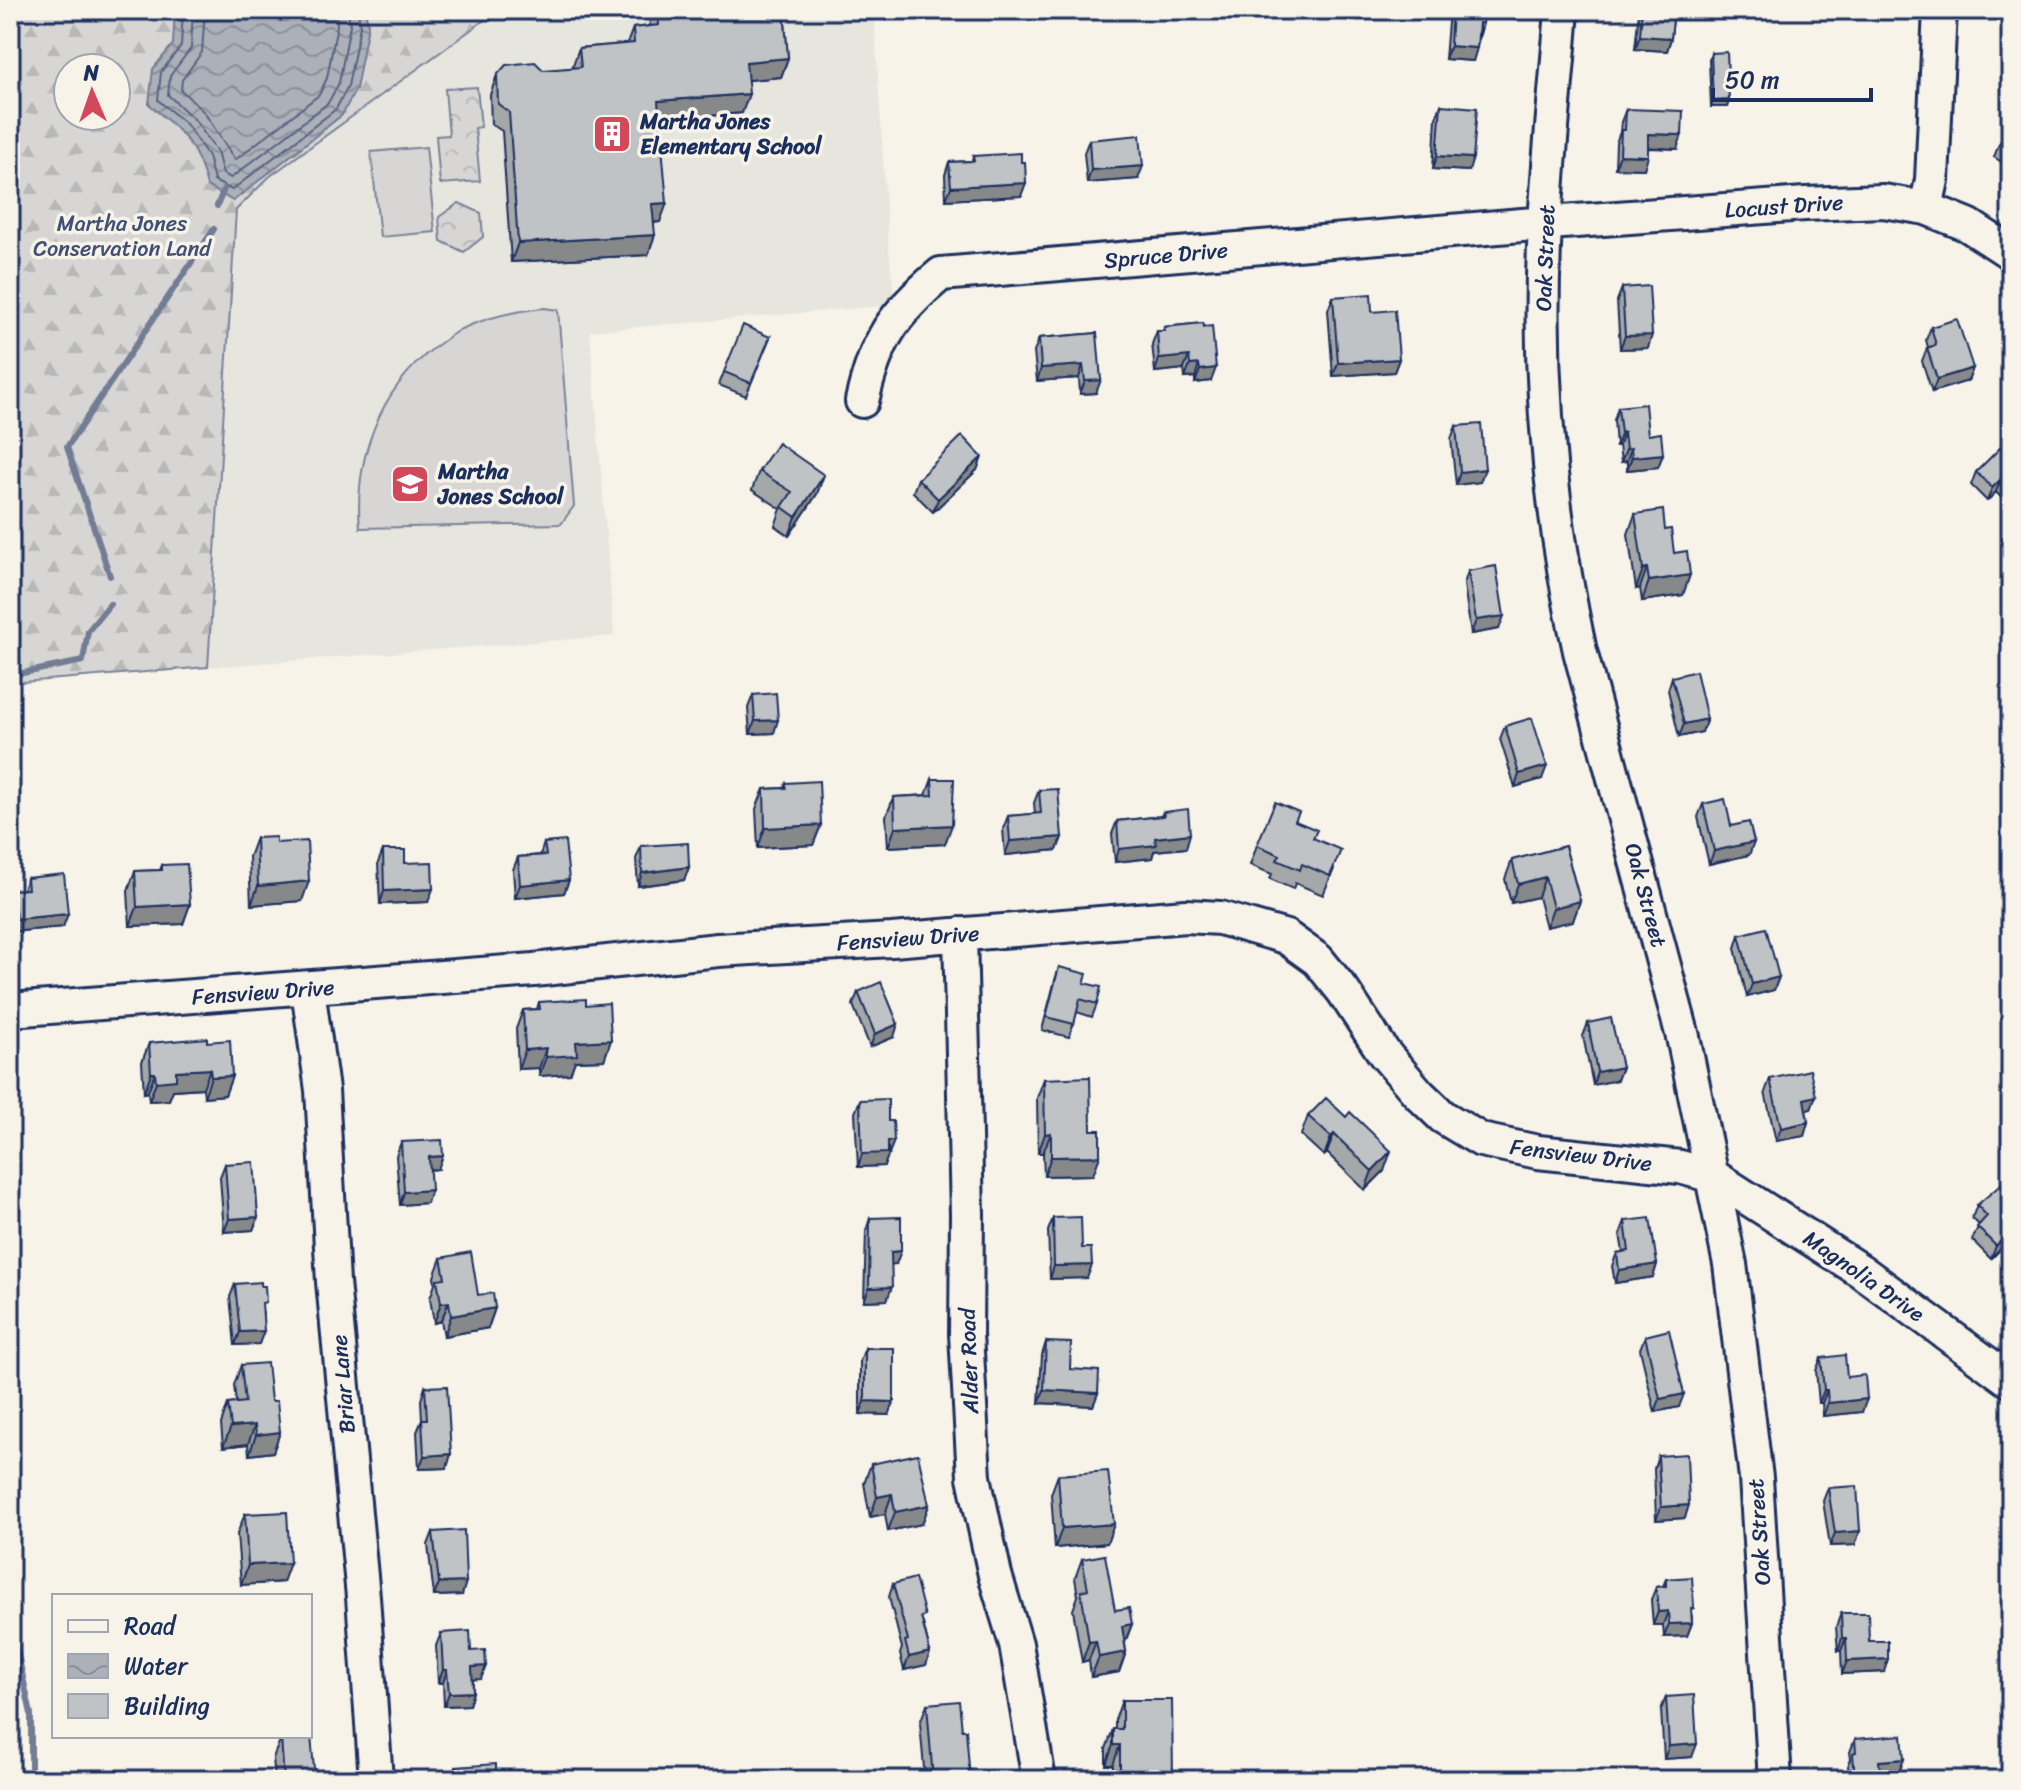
<svg xmlns="http://www.w3.org/2000/svg" width="2021" height="1790" font-family="Sriracha,sans-serif">
<defs>
<pattern id="forest-firs" width="22" height="20" patternUnits="userSpaceOnUse" patternTransform="scale(2)"><rect width="22" height="20" fill="#d7d6d4"/><path d="M5 1l3.5 6h-7zM16 11l3.5 6h-7z" fill="#b8b8b8"/></pattern>
<pattern id="park-crowns" width="20" height="18" patternUnits="userSpaceOnUse" patternTransform="scale(2)"><rect width="20" height="18" fill="#d7d6d4"/><path d="M2 6a3 3 0 1 1 6 0M12 15a3 3 0 1 1 6 0" fill="none" stroke="#b8b8b8"/></pattern>
<pattern id="water-waves" width="16" height="10" patternUnits="userSpaceOnUse" patternTransform="scale(2)"><rect width="16" height="10" fill="#acb0b9"/><path d="M0 5q4-4 8 0t8 0" fill="none" stroke="#8b909a"/></pattern>
</defs>
<rect width="100%" height="100%" fill="#f7f3e8"/>
<filter id="ink" filterUnits="userSpaceOnUse"><feTurbulence type="fractalNoise" baseFrequency=".0125" numOctaves="2"/><feDisplacementMap in="SourceGraphic" scale="16" xChannelSelector="R" yChannelSelector="G"/><feConvolveMatrix kernelMatrix="1 2 1 2 8 2 1 2 1" color-interpolation-filters="sRGB"/></filter>
<g filter="url(#ink)">
<path fill="#e6e5de" d="M 498,10 L 874,10 L 888,241 L 895,305 L 590,331 L 614,636 L 208,667 L 236,210 L 269,177 Z"/>
<path fill="url(#forest-firs)" stroke="#798299" stroke-width="2" fill-rule="evenodd" d="M 10,10 L 498,10 L 269,177 L 236,210 L 208,667 L 10,683 ZM 68,68 L 116,68 L 116,116 L 68,116 Z"/>
<path fill="url(#park-crowns)" stroke="#798299" stroke-width="2" d="M 477,87 L 481,127 L 475,128 L 480,181 L 440,184 L 436,136 L 449,135 L 445,89 Z
M 459,203 L 481,213 L 483,237 L 464,252 L 441,241 L 439,217 Z"/>
<path fill="#d7d6d4" stroke="#798299" stroke-width="2" d="M 426,147 L 435,232 L 380,237 L 371,152 Z
M 544,308 L 558,310 L 574,506 L 561,524 L 360,528 C 354,459 379,390 435,347 C 444,341 452,334 461,329 C 488,317 515,311 544,308 Z"/>
<path fill="url(#water-waves)" stroke="#727c95" stroke-width="2" d="M 175,10 L 365,10 L 368,25 L 356,89 L 342,115 L 233,201 L 207,186 C 197,144 181,131 149,104 L 153,69 L 173,44 Z"/>
<g fill="none" stroke-linecap="round" stroke-linejoin="round">
<path stroke="#556382" stroke-width="2" d="M 183,10 L 181,46 L 161,72 L 158,100 L 187,125 L 208,156 L 214,181 L 232,190 L 336,109 L 348,86 L 360,26 L 358,10
M 193,10 L 191,48 L 170,76 L 168,95 L 195,120 L 217,152 L 223,174 L 231,178 L 328,103 L 339,83 L 350,25 L 348,10
M 205,10 L 202,52 L 182,80 L 181,90 L 204,112 L 235,160 L 319,95 L 327,78 L 337,25 L 336,10"/>
<path stroke="#727c95" stroke-width="6" d="M 217,206 L 224,189
M 110,576 L 67,447 L 214,229
M 10,672 L 23,673 L 83,661 L 88,631 L 110,604
M 10,1585 L 15,1641 L 31,1714 L 31,1780"/>
<defs>
<path id="minor" d="M 1562,10 C 1556,89 1547,168 1544,247 C 1538,381 1551,520 1580,651 L 1683,1037 L 1730,1264 L 1756,1478 L 1775,1780
M 1926,208 L 1932,180 L 1940,10
M 862,401 C 876,340 893,314 941,274 L 1522,225 L 1805,204 L 1883,201 L 1926,208 L 1968,225 L 2011,253
M 960,934 L 967,1214 L 966,1334 L 974,1477 L 995,1575 L 1016,1644 L 1039,1780
M 308,989 L 322,1090 L 333,1282 L 363,1597 L 376,1780
M 10,1010 L 534,970 L 718,950 L 892,940 L 1186,916 L 1220,918 L 1286,937 L 1318,960 L 1343,991 L 1384,1053 L 1419,1094 L 1443,1117 L 1481,1140 L 1538,1152 L 1680,1167 L 1713,1176 L 1861,1271 L 2011,1381"/>
</defs>
<use href="#minor" stroke="#1b2f5e" stroke-width="38"/>
<use href="#minor" stroke="#f7f3e8" stroke-width="32"/>
</g>
<path fill="#a5a8a9" stroke="#1b2f5e" stroke-width="2" d="M 649,10 L 784,10 L 788,58 L 781,77 L 748,80 L 742,113 L 660,120 L 660,222 L 654,223 L 648,255 L 511,262 L 502,131 L 491,124 L 490,95 L 497,75 L 572,68 L 579,48 L 627,44 L 633,28 L 650,26 Z
M 1449,10 L 1484,10 L 1483,23 L 1473,61 L 1445,59 Z
M 1639,10 L 1674,10 L 1671,38 L 1667,51 L 1635,49 Z
M 1711,53 L 1729,100 L 1727,107 L 1711,107 L 1709,60 Z
M 1441,105 L 1469,171 L 1433,169 L 1436,118 Z
M 1626,109 L 1677,149 L 1648,148 L 1644,169 L 1615,168 L 1616,143 L 1620,132 L 1621,122 Z
M 2011,126 L 2011,168 L 1994,157 L 1999,144 Z
M 1089,140 L 1138,179 L 1087,183 L 1084,153 Z
M 973,156 L 1021,196 L 946,200 L 945,175 L 949,162 L 972,161 Z
M 1622,288 L 1648,348 L 1620,349 L 1617,301 Z
M 1333,297 L 1372,312 L 1399,359 L 1394,372 L 1333,376 L 1328,310 Z
M 1203,323 L 1211,381 L 1195,383 L 1195,377 L 1185,378 L 1184,369 L 1155,372 L 1152,344 L 1157,331 L 1163,331 L 1164,327 Z
M 1931,327 L 1973,368 L 1968,381 L 1932,392 L 1922,361 L 1927,348 L 1928,347 L 1926,340 Z
M 1097,333 L 1096,393 L 1080,394 L 1079,378 L 1037,381 L 1034,352 L 1039,338 Z
M 770,337 L 746,396 L 719,385 L 724,372 Z
M 1618,407 L 1648,435 L 1663,454 L 1658,467 L 1627,470 L 1627,461 L 1621,462 L 1619,445 L 1616,446 L 1614,420 Z
M 1456,426 L 1480,482 L 1456,485 L 1451,439 Z
M 2011,451 L 2011,508 L 1996,492 L 1987,501 L 1971,485 L 1976,472 Z
M 982,457 L 977,470 L 933,512 L 913,492 L 918,479 Z
M 759,471 L 817,494 L 789,536 L 775,526 L 781,509 L 752,490 Z
M 1635,514 L 1674,553 L 1683,595 L 1642,601 L 1640,588 L 1636,589 L 1628,534 Z
M 1468,571 L 1499,629 L 1471,634 L 1464,584 Z
M 1672,677 L 1702,732 L 1679,737 L 1668,690 Z
M 753,695 L 774,733 L 750,734 L 748,708 Z
M 1505,726 L 1542,779 L 1515,787 L 1500,739 Z
M 932,779 L 945,844 L 888,847 L 886,816 L 894,797 L 926,795 Z
M 786,783 L 821,825 L 813,845 L 758,848 L 756,809 L 764,789 L 784,788 Z
M 1039,790 L 1062,837 L 1057,850 L 1005,855 L 1003,829 L 1008,816 L 1035,814 L 1034,803 Z
M 1703,804 L 1754,842 L 1749,855 L 1709,864 L 1698,817 Z
M 1163,812 L 1186,848 L 1154,851 L 1152,858 L 1115,862 L 1112,834 L 1117,821 L 1161,816 Z
M 1296,821 L 1314,838 L 1334,869 L 1323,895 L 1295,883 L 1293,889 L 1270,879 L 1272,874 L 1250,865 L 1257,845 Z
M 256,838 L 276,843 L 302,901 L 251,905 L 249,857 Z
M 544,843 L 569,880 L 564,893 L 515,898 L 513,870 L 518,857 L 540,855 Z
M 641,846 L 689,867 L 684,880 L 638,886 L 636,859 Z
M 1565,846 L 1580,901 L 1573,921 L 1546,927 L 1538,897 L 1511,903 L 1505,879 L 1512,860 Z
M 383,850 L 405,863 L 428,902 L 380,904 L 378,863 Z
M 162,865 L 190,904 L 183,924 L 130,926 L 128,891 L 135,871 L 160,870 Z
M 27,878 L 63,927 L 11,932 L 10,899 L 13,890 L 23,889 Z
M 1739,935 L 1779,977 L 1774,990 L 1747,997 L 1735,948 Z
M 1059,967 L 1084,983 L 1097,1004 L 1092,1017 L 1077,1012 L 1069,1037 L 1042,1030 L 1055,980 Z
M 858,992 L 894,1037 L 870,1047 L 853,1005 Z
M 539,1002 L 586,1005 L 611,1040 L 604,1060 L 575,1061 L 570,1074 L 539,1076 L 539,1068 L 518,1069 L 516,1029 L 523,1010 L 537,1009 Z
M 1588,1023 L 1622,1067 L 1617,1080 L 1593,1085 L 1583,1036 Z
M 207,1042 L 232,1076 L 225,1095 L 204,1097 L 203,1088 L 173,1090 L 169,1100 L 149,1101 L 148,1092 L 144,1093 L 142,1062 L 149,1043 Z
M 1044,1079 L 1091,1130 L 1093,1175 L 1044,1176 L 1043,1153 L 1038,1153 L 1037,1098 Z
M 1770,1079 L 1816,1096 L 1811,1109 L 1806,1110 L 1808,1122 L 1804,1136 L 1776,1141 L 1765,1092 Z
M 860,1100 L 889,1154 L 888,1154 L 884,1166 L 858,1167 L 855,1113 Z
M 1308,1116 L 1384,1171 L 1365,1190 L 1327,1153 L 1324,1156 L 1301,1135 Z
M 401,1142 L 438,1169 L 430,1170 L 427,1203 L 400,1205 L 396,1156 Z
M 225,1164 L 258,1217 L 253,1230 L 224,1232 L 220,1177 Z
M 1977,1205 L 2011,1238 L 1991,1259 L 1972,1240 L 1979,1225 L 1972,1218 Z
M 870,1218 L 896,1264 L 891,1264 L 887,1300 L 864,1301 L 866,1231 Z
M 1053,1218 L 1087,1278 L 1050,1279 L 1048,1231 Z
M 1625,1221 L 1657,1264 L 1653,1277 L 1615,1283 L 1612,1266 L 1617,1253 L 1623,1252 L 1620,1234 Z
M 441,1258 L 478,1295 L 495,1308 L 488,1328 L 444,1336 L 441,1321 L 434,1323 L 430,1298 L 435,1284 L 434,1277 Z
M 235,1284 L 263,1312 L 259,1344 L 235,1345 L 230,1297 Z
M 1645,1336 L 1679,1407 L 1655,1412 L 1640,1349 Z
M 1046,1342 L 1070,1369 L 1098,1393 L 1093,1406 L 1039,1403 L 1042,1355 Z
M 865,1348 L 894,1402 L 889,1415 L 860,1414 L 860,1361 Z
M 1821,1358 L 1847,1377 L 1862,1412 L 1823,1416 L 1822,1403 L 1819,1403 L 1816,1371 Z
M 241,1365 L 271,1401 L 280,1432 L 273,1452 L 249,1455 L 248,1444 L 223,1447 L 221,1424 L 228,1404 L 236,1403 L 234,1385 Z
M 425,1387 L 447,1468 L 419,1469 L 417,1432 L 422,1420 L 421,1400 Z
M 1658,1456 L 1685,1518 L 1656,1520 L 1654,1469 Z
M 871,1464 L 929,1505 L 922,1524 L 888,1531 L 885,1514 L 870,1517 L 864,1483 Z
M 1058,1475 L 1114,1524 L 1107,1543 L 1055,1548 L 1051,1494 Z
M 1828,1488 L 1855,1545 L 1830,1546 L 1823,1501 Z
M 245,1514 L 283,1582 L 241,1585 L 237,1534 Z
M 433,1532 L 462,1595 L 434,1596 L 428,1545 Z
M 1082,1559 L 1115,1610 L 1132,1624 L 1125,1643 L 1126,1652 L 1119,1672 L 1091,1677 L 1089,1660 L 1082,1662 L 1073,1610 L 1078,1596 L 1075,1578 Z
M 1666,1579 L 1692,1616 L 1692,1623 L 1687,1636 L 1664,1637 L 1663,1625 L 1653,1625 L 1651,1600 L 1656,1587 L 1663,1586 Z
M 893,1584 L 923,1623 L 930,1652 L 926,1665 L 904,1670 L 900,1654 L 902,1648 L 889,1597 Z
M 1841,1613 L 1869,1641 L 1884,1672 L 1842,1674 L 1841,1651 L 1838,1651 L 1836,1627 Z
M 441,1633 L 471,1651 L 481,1679 L 473,1679 L 473,1692 L 469,1705 L 444,1706 L 443,1683 L 438,1683 L 436,1646 Z
M 1666,1697 L 1692,1757 L 1664,1759 L 1661,1710 Z
M 1122,1700 L 1172,1780 L 1113,1780 L 1113,1765 L 1106,1765 L 1106,1749 L 1113,1729 L 1115,1729 L 1115,1720 Z
M 927,1704 L 962,1730 L 969,1780 L 925,1780 L 920,1723 Z
M 281,1738 L 315,1780 L 275,1780 L 273,1758 Z
M 1855,1739 L 1904,1759 L 1899,1772 L 1880,1773 L 1881,1780 L 1849,1780 L 1848,1766 L 1851,1759 L 1850,1752 Z
M 456,1767 L 496,1780 L 451,1780 Z"/>
<path fill="#86888a" stroke="#1b2f5e" stroke-width="2" d="M 1479,23 L 1483,23 L 1479,36 Z
M 1640,36 L 1671,38 L 1667,51 L 1635,49 Z
M 1450,46 L 1477,48 L 1473,61 L 1445,59 Z
M 788,58 L 781,77 L 739,81 L 746,62 Z
M 749,94 L 742,113 L 651,121 L 658,101 Z
M 1729,100 L 1727,107 L 1711,107 L 1713,101 Z
M 1648,134 L 1682,135 L 1677,149 L 1643,147 Z
M 1620,155 L 1648,156 L 1644,169 L 1615,168 Z
M 1437,156 L 1473,158 L 1469,171 L 1433,169 Z
M 1143,166 L 1138,179 L 1087,183 L 1091,170 Z
M 1026,183 L 1021,196 L 946,200 L 951,187 Z
M 667,203 L 660,222 L 645,223 L 652,204 Z
M 655,235 L 648,255 L 511,262 L 518,243 Z
M 1652,335 L 1648,348 L 1620,349 L 1625,336 Z
M 1189,356 L 1184,369 L 1155,372 L 1159,359 Z
M 1399,359 L 1394,372 L 1333,376 L 1338,363 Z
M 1199,364 L 1195,377 L 1185,378 L 1190,365 Z
M 1083,365 L 1079,378 L 1037,381 L 1041,368 Z
M 1216,368 L 1211,381 L 1195,383 L 1200,370 Z
M 1973,368 L 1968,381 L 1932,392 L 1937,379 Z
M 1101,380 L 1096,393 L 1080,394 L 1085,381 Z
M 1624,432 L 1619,445 L 1616,446 L 1621,433 Z
M 1631,448 L 1627,461 L 1621,462 L 1626,449 Z
M 1663,454 L 1658,467 L 1627,470 L 1632,457 Z
M 982,457 L 977,470 L 933,512 L 938,499 Z
M 1485,469 L 1480,482 L 1456,485 L 1460,472 Z
M 824,475 L 817,494 L 789,536 L 796,517 Z
M 2001,479 L 1996,492 L 1987,501 L 1992,488 Z
M 1647,568 L 1640,588 L 1636,589 L 1643,569 Z
M 1690,575 L 1683,595 L 1642,601 L 1649,581 Z
M 1504,616 L 1499,629 L 1471,634 L 1476,620 Z
M 1707,719 L 1702,732 L 1679,737 L 1684,724 Z
M 778,720 L 774,733 L 750,734 L 755,721 Z
M 1547,766 L 1542,779 L 1515,787 L 1519,774 Z
M 821,825 L 813,845 L 758,848 L 765,828 Z
M 952,825 L 945,844 L 888,847 L 895,828 Z
M 1190,834 L 1186,848 L 1154,851 L 1152,858 L 1115,862 L 1119,849 L 1155,838 Z
M 1062,837 L 1057,850 L 1005,855 L 1010,841 Z
M 1754,842 L 1749,855 L 1709,864 L 1714,851 Z
M 689,867 L 684,880 L 638,886 L 642,873 Z
M 1545,877 L 1538,897 L 1511,903 L 1518,884 Z
M 569,880 L 564,893 L 515,898 L 520,885 Z
M 309,881 L 302,901 L 251,905 L 258,886 Z
M 433,889 L 428,902 L 380,904 L 384,891 Z
M 1580,901 L 1573,921 L 1546,927 L 1553,908 Z
M 190,904 L 183,924 L 130,926 L 137,907 Z
M 68,914 L 63,927 L 11,932 L 16,919 Z
M 1779,977 L 1774,990 L 1747,997 L 1752,984 Z
M 898,1024 L 894,1037 L 870,1047 L 875,1034 Z
M 611,1040 L 604,1060 L 575,1061 L 570,1074 L 539,1076 L 546,1057 L 576,1042 Z
M 546,1048 L 539,1068 L 518,1069 L 525,1050 Z
M 1622,1067 L 1617,1080 L 1593,1085 L 1597,1072 Z
M 210,1069 L 203,1088 L 173,1090 L 169,1100 L 149,1101 L 156,1082 L 176,1071 Z
M 151,1073 L 155,1073 L 148,1092 L 144,1093 Z
M 232,1076 L 225,1095 L 204,1097 L 211,1077 Z
M 1816,1096 L 1811,1109 L 1799,1112 L 1804,1099 Z
M 1808,1122 L 1804,1136 L 1776,1141 L 1781,1128 Z
M 1051,1133 L 1043,1153 L 1038,1153 L 1045,1134 Z
M 1334,1134 L 1327,1153 L 1324,1156 L 1331,1137 Z
M 888,1141 L 894,1141 L 884,1166 L 858,1167 L 862,1154 Z
M 1391,1151 L 1384,1171 L 1365,1190 L 1372,1171 Z
M 443,1156 L 438,1169 L 424,1170 L 429,1157 Z
M 1100,1156 L 1093,1175 L 1044,1176 L 1051,1157 Z
M 431,1190 L 427,1203 L 400,1205 L 404,1192 Z
M 258,1217 L 253,1230 L 224,1232 L 229,1219 Z
M 2011,1230 L 2011,1238 L 1991,1259 L 1996,1246 Z
M 901,1251 L 896,1264 L 886,1265 L 891,1252 Z
M 1657,1264 L 1653,1277 L 1615,1283 L 1619,1270 Z
M 1092,1265 L 1087,1278 L 1050,1279 L 1054,1266 Z
M 892,1287 L 887,1300 L 864,1301 L 869,1288 Z
M 449,1302 L 441,1321 L 434,1323 L 441,1303 Z
M 495,1308 L 488,1328 L 444,1336 L 451,1316 Z
M 264,1331 L 259,1344 L 235,1345 L 240,1332 Z
M 1044,1390 L 1098,1393 L 1093,1406 L 1039,1403 Z
M 1824,1390 L 1827,1390 L 1822,1403 L 1819,1403 Z
M 1684,1394 L 1679,1407 L 1655,1412 L 1660,1399 Z
M 1867,1399 L 1862,1412 L 1823,1416 L 1828,1403 Z
M 865,1401 L 894,1402 L 889,1415 L 860,1414 Z
M 255,1425 L 248,1444 L 223,1447 L 231,1427 Z
M 280,1432 L 273,1452 L 249,1455 L 256,1435 Z
M 451,1454 L 447,1468 L 419,1469 L 424,1456 Z
M 892,1494 L 885,1514 L 870,1517 L 877,1497 Z
M 929,1505 L 922,1524 L 888,1531 L 895,1512 Z
M 1689,1505 L 1685,1518 L 1656,1520 L 1661,1507 Z
M 1114,1524 L 1107,1543 L 1055,1548 L 1062,1528 Z
M 1860,1531 L 1855,1545 L 1830,1546 L 1835,1533 Z
M 290,1563 L 283,1582 L 241,1585 L 248,1565 Z
M 466,1582 L 462,1595 L 434,1596 L 439,1583 Z
M 1668,1611 L 1663,1625 L 1653,1625 L 1658,1612 Z
M 1692,1623 L 1687,1636 L 1664,1637 L 1669,1624 Z
M 1132,1624 L 1124,1644 L 1122,1626 Z
M 1842,1638 L 1846,1638 L 1841,1651 L 1838,1651 Z
M 1096,1641 L 1089,1660 L 1082,1662 L 1089,1642 Z
M 930,1652 L 926,1665 L 904,1670 L 909,1657 Z
M 1126,1652 L 1119,1672 L 1091,1677 L 1099,1657 Z
M 1888,1659 L 1884,1672 L 1842,1674 L 1847,1661 Z
M 486,1666 L 481,1679 L 467,1680 L 472,1667 Z
M 443,1670 L 447,1670 L 443,1683 L 438,1683 Z
M 473,1692 L 469,1705 L 444,1706 L 449,1693 Z
M 1697,1744 L 1692,1757 L 1664,1759 L 1669,1746 Z
M 1113,1745 L 1120,1745 L 1113,1765 L 1106,1765 Z
M 1904,1759 L 1899,1772 L 1874,1774 L 1879,1761 Z
M 1120,1778 L 1173,1778 L 1172,1780 L 1120,1780 Z"/>
<path fill="#c0c3c5" stroke="#1b2f5e" stroke-width="2" d="M 658,10 L 784,10 L 788,58 L 746,62 L 749,94 L 658,101 L 667,203 L 652,204 L 655,235 L 518,243 L 509,112 L 498,104 L 497,75 L 506,65 L 535,62 L 543,70 L 581,67 L 579,48 L 634,43 L 633,28 L 659,25 Z
M 1452,10 L 1484,10 L 1483,23 L 1479,23 L 1477,48 L 1450,46 Z
M 1642,10 L 1674,10 L 1671,38 L 1640,36 Z
M 1727,52 L 1729,100 L 1713,101 L 1711,53 Z
M 1441,105 L 1477,108 L 1473,158 L 1437,156 Z
M 1626,109 L 1683,111 L 1682,135 L 1648,134 L 1648,156 L 1620,155 L 1621,130 L 1625,130 Z
M 2011,126 L 2011,152 L 1999,144 Z
M 1140,135 L 1143,166 L 1091,170 L 1089,140 Z
M 1021,153 L 1021,162 L 1025,162 L 1026,183 L 951,187 L 949,162 L 974,161 L 973,156 Z
M 1649,286 L 1652,335 L 1625,336 L 1622,288 Z
M 1371,294 L 1372,312 L 1395,310 L 1399,359 L 1338,363 L 1333,297 Z
M 1957,319 L 1973,368 L 1937,379 L 1927,348 L 1936,345 L 1931,327 Z
M 1203,323 L 1204,327 L 1212,326 L 1216,368 L 1200,370 L 1199,364 L 1190,365 L 1189,356 L 1159,359 L 1157,331 L 1165,331 L 1164,327 Z
M 743,325 L 770,337 L 751,383 L 724,372 Z
M 1097,333 L 1101,380 L 1085,381 L 1083,365 L 1041,368 L 1039,338 Z
M 1645,404 L 1648,435 L 1661,433 L 1663,454 L 1632,457 L 1631,448 L 1626,449 L 1624,432 L 1621,433 L 1618,407 Z
M 1481,424 L 1485,469 L 1460,472 L 1456,426 Z
M 962,436 L 982,457 L 938,499 L 918,479 Z
M 778,443 L 824,475 L 796,517 L 782,507 L 792,492 L 759,471 Z
M 2004,444 L 2011,451 L 2011,490 L 2001,479 L 1992,488 L 1976,472 Z
M 1663,510 L 1665,530 L 1671,529 L 1674,553 L 1687,551 L 1690,575 L 1649,581 L 1647,568 L 1643,569 L 1635,514 Z
M 1496,566 L 1504,616 L 1476,620 L 1468,571 Z
M 1696,671 L 1707,719 L 1684,724 L 1672,677 Z
M 776,693 L 778,720 L 755,721 L 753,695 Z
M 1532,718 L 1547,766 L 1519,774 L 1505,726 Z
M 932,779 L 954,779 L 952,825 L 895,828 L 894,797 L 933,795 Z
M 819,781 L 821,825 L 765,828 L 764,789 L 786,788 L 786,783 Z
M 1058,789 L 1062,837 L 1010,841 L 1008,816 L 1041,813 L 1039,790 Z
M 1725,799 L 1731,826 L 1749,822 L 1754,842 L 1714,851 L 1703,804 Z
M 1275,802 L 1299,812 L 1295,821 L 1317,830 L 1313,838 L 1341,850 L 1330,876 L 1302,864 L 1300,870 L 1277,860 L 1280,855 L 1257,845 Z
M 1188,809 L 1190,834 L 1155,838 L 1156,845 L 1119,849 L 1117,821 L 1164,816 L 1163,812 Z
M 276,837 L 276,843 L 307,841 L 309,881 L 258,886 L 256,838 Z
M 565,841 L 569,880 L 520,885 L 518,857 L 546,855 L 544,843 Z
M 688,843 L 689,867 L 642,873 L 641,846 Z
M 1565,846 L 1580,901 L 1553,908 L 1545,877 L 1518,884 L 1512,860 Z
M 383,850 L 405,850 L 405,863 L 432,862 L 433,889 L 384,891 Z
M 187,864 L 190,904 L 137,907 L 135,871 L 162,870 L 162,865 Z
M 64,874 L 68,914 L 16,919 L 13,890 L 28,889 L 27,878 Z
M 1766,928 L 1779,977 L 1752,984 L 1739,935 Z
M 1059,967 L 1087,974 L 1084,983 L 1101,987 L 1097,1004 L 1080,999 L 1074,1024 L 1046,1017 Z
M 881,982 L 898,1024 L 875,1034 L 858,992 Z
M 586,999 L 586,1005 L 609,1003 L 611,1040 L 576,1042 L 577,1055 L 546,1057 L 546,1048 L 525,1050 L 523,1010 L 540,1009 L 539,1002 Z
M 1611,1018 L 1622,1067 L 1597,1072 L 1588,1023 Z
M 207,1038 L 207,1042 L 230,1040 L 232,1076 L 211,1077 L 210,1069 L 176,1071 L 176,1080 L 156,1082 L 155,1073 L 151,1073 L 149,1043 Z
M 1810,1070 L 1816,1096 L 1804,1099 L 1808,1122 L 1781,1128 L 1770,1079 Z
M 1090,1077 L 1091,1130 L 1100,1130 L 1100,1156 L 1051,1157 L 1051,1133 L 1045,1134 L 1044,1079 Z
M 1326,1098 L 1346,1117 L 1350,1112 L 1391,1151 L 1372,1171 L 1334,1134 L 1331,1137 L 1308,1116 Z
M 888,1099 L 888,1121 L 893,1121 L 894,1141 L 888,1141 L 888,1153 L 862,1154 L 860,1100 Z
M 442,1140 L 443,1156 L 429,1157 L 431,1190 L 404,1192 L 401,1142 Z
M 254,1162 L 258,1217 L 229,1219 L 225,1164 Z
M 2005,1181 L 2011,1187 L 2011,1230 L 1996,1246 L 1977,1227 L 1987,1216 L 1977,1205 Z
M 901,1217 L 901,1251 L 891,1252 L 892,1287 L 869,1288 L 870,1218 Z
M 1081,1217 L 1082,1248 L 1091,1248 L 1092,1265 L 1054,1266 L 1053,1218 Z
M 1650,1218 L 1657,1264 L 1619,1270 L 1617,1253 L 1629,1251 L 1625,1221 Z
M 471,1252 L 478,1295 L 493,1293 L 495,1308 L 451,1316 L 449,1302 L 441,1303 L 437,1279 L 445,1278 L 441,1258 Z
M 261,1282 L 261,1286 L 265,1286 L 266,1302 L 262,1303 L 264,1331 L 240,1332 L 235,1284 Z
M 1669,1330 L 1684,1394 L 1660,1399 L 1645,1336 Z
M 1046,1342 L 1071,1343 L 1070,1369 L 1099,1371 L 1098,1393 L 1044,1390 Z
M 865,1348 L 894,1348 L 894,1402 L 865,1401 Z
M 1845,1355 L 1847,1377 L 1865,1375 L 1867,1399 L 1828,1403 L 1827,1390 L 1824,1390 L 1821,1358 Z
M 267,1363 L 271,1401 L 277,1401 L 280,1432 L 256,1435 L 255,1425 L 231,1427 L 228,1404 L 245,1402 L 241,1365 Z
M 447,1386 L 451,1454 L 424,1456 L 422,1419 L 427,1419 L 425,1387 Z
M 918,1454 L 929,1505 L 895,1512 L 892,1494 L 877,1497 L 871,1464 Z
M 1687,1454 L 1689,1505 L 1661,1507 L 1658,1456 Z
M 1108,1471 L 1114,1524 L 1062,1528 L 1058,1475 Z
M 1857,1486 L 1860,1531 L 1835,1533 L 1828,1488 Z
M 287,1512 L 290,1563 L 248,1565 L 245,1514 Z
M 464,1530 L 466,1582 L 439,1583 L 433,1532 Z
M 1105,1555 L 1115,1610 L 1129,1608 L 1132,1624 L 1122,1626 L 1126,1652 L 1099,1657 L 1096,1641 L 1089,1642 L 1081,1591 L 1088,1589 L 1082,1559 Z
M 1692,1577 L 1694,1608 L 1691,1609 L 1692,1623 L 1669,1624 L 1668,1611 L 1658,1612 L 1656,1587 L 1666,1586 L 1666,1579 Z
M 915,1578 L 925,1616 L 921,1617 L 930,1652 L 909,1657 L 905,1641 L 908,1640 L 893,1584 Z
M 1841,1613 L 1868,1613 L 1869,1641 L 1888,1641 L 1888,1659 L 1847,1661 L 1846,1638 L 1842,1638 Z
M 470,1631 L 471,1651 L 485,1650 L 486,1666 L 472,1667 L 473,1692 L 449,1693 L 447,1670 L 443,1670 L 441,1633 Z
M 1694,1695 L 1697,1744 L 1669,1746 L 1666,1697 Z
M 1122,1700 L 1172,1700 L 1173,1778 L 1120,1778 L 1120,1745 L 1113,1745 L 1113,1729 L 1122,1729 Z
M 959,1701 L 962,1730 L 966,1730 L 970,1779 L 933,1780 L 927,1704 Z
M 1902,1735 L 1904,1759 L 1879,1761 L 1881,1780 L 1855,1780 L 1853,1753 L 1856,1752 L 1855,1739 Z
M 310,1736 L 311,1736 L 315,1780 L 284,1780 L 281,1738 Z
M 496,1764 L 496,1780 L 457,1780 L 456,1767 Z"/>
</g>
<defs>
<symbol id="building-square" viewBox="-11 -11 22 22"><rect x="-9" y="-9" width="18" height="18" rx="4" fill="#d1495b" stroke="#f7f3e8"/><path d="M-4-6H4V6H1V3H-1V6H-4ZM-2.5-4.3h1.7v1.8h-1.7ZM.8-4.3h1.7v1.8H.8ZM-2.5-1h1.7V.8h-1.7ZM.8-1h1.7V.8H.8Z" fill="#fff"/></symbol>
<symbol id="school-square" viewBox="-11 -11 22 22"><rect x="-9" y="-9" width="18" height="18" rx="4" fill="#d1495b" stroke="#f7f3e8"/><path d="M0-5L7-2L0 1L-7-2ZM-4 1L0 2.5L4 1V4Q0 6-4 4Z" fill="#fff"/></symbol>
</defs>
<g fill-rule="evenodd">
<use href="#building-square" x="590" y="112" width="44" height="44"/>
<use href="#school-square" x="388" y="462" width="44" height="44"/>
</g>
<g text-anchor="middle" dominant-baseline="central" stroke-width="7" stroke-linejoin="round" paint-order="stroke">
<g font-size="22" font-weight="bold" fill="#1b2f5e" stroke="#f7f3e8" text-anchor="start">
<text x="640" y="121">Martha Jones<tspan x="640" dy="25">Elementary School</tspan></text>
<text x="438" y="471">Martha<tspan x="438" dy="25">Jones School</tspan></text>
</g>
<g font-size="22" fill="#1b2f5e" stroke="#f7f3e8">
<text transform="translate(1784 206) rotate(-4)">Locust Drive</text>
<text transform="translate(1166 255) rotate(-5)">Spruce Drive</text>
<text transform="translate(1545 258) rotate(-88)">Oak Street</text>
<text transform="translate(1646 895) rotate(75)">Oak Street</text>
<text transform="translate(908 938) rotate(-4)">Fensview Drive</text>
<text transform="translate(263 992) rotate(-4)">Fensview Drive</text>
<text transform="translate(1581 1155) rotate(7)">Fensview Drive</text>
<text transform="translate(1864 1276) rotate(35)">Magnolia Drive</text>
<text transform="translate(969 1361) rotate(-92)">Alder Road</text>
<text transform="translate(343 1384) rotate(-95)">Briar Lane</text>
<text transform="translate(1759 1532) rotate(-94)">Oak Street</text>
</g>
<g font-size="22" fill="#415076" stroke="#f7f3e8">
<text x="122" y="223">Martha Jones<tspan x="122" dy="25">Conservation Land</tspan></text>
</g>
</g>
<rect width="2021" height="1790" fill="none" stroke="#f7f3e8" stroke-width="40"/>
<rect x="20" y="20" width="1981" height="1750" fill="none" stroke="#1b2f5e" stroke-width="3" filter="url(#ink)"/>
<rect x="52" y="1594" width="260" height="144" fill="#f7f3e8" stroke="#9fa5b1" stroke-width="2"/>
<rect x="68" y="1620" width="40" height="12" fill="#f7f3e8" stroke="#9fa5b1" stroke-width="2"/>
<text x="124" y="1634" font-size="24" fill="#1b2f5e">Road</text>
<rect x="68" y="1654" width="40" height="24" fill="url(#water-waves)" stroke="#9fa5b1" stroke-width="2"/>
<text x="124" y="1674" font-size="24" fill="#1b2f5e">Water</text>
<rect x="68" y="1694" width="40" height="24" fill="#c0c3c5" stroke="#9fa5b1" stroke-width="2"/>
<text x="124" y="1714" font-size="24" fill="#1b2f5e">Building</text>
<g transform="translate(92 92) rotate(358)"><circle r="38" fill="#f7f3e8" stroke="#9fa5b1" stroke-width="2"/>
<path d="M0-6L14 30L0 20L-14 30Z" fill="#d1495b"/>
<text y="-12" font-size="22" font-weight="bold" text-anchor="middle" fill="#1b2f5e">N</text>
</g>
<path d="M1713 88v12h158v-12" fill="none" stroke="#1b2f5e" stroke-width="4"/>
<text x="1725" y="88" font-size="24" fill="#1b2f5e" stroke="#f7f3e8" stroke-width="6" paint-order="stroke">50 m</text>
</svg>
